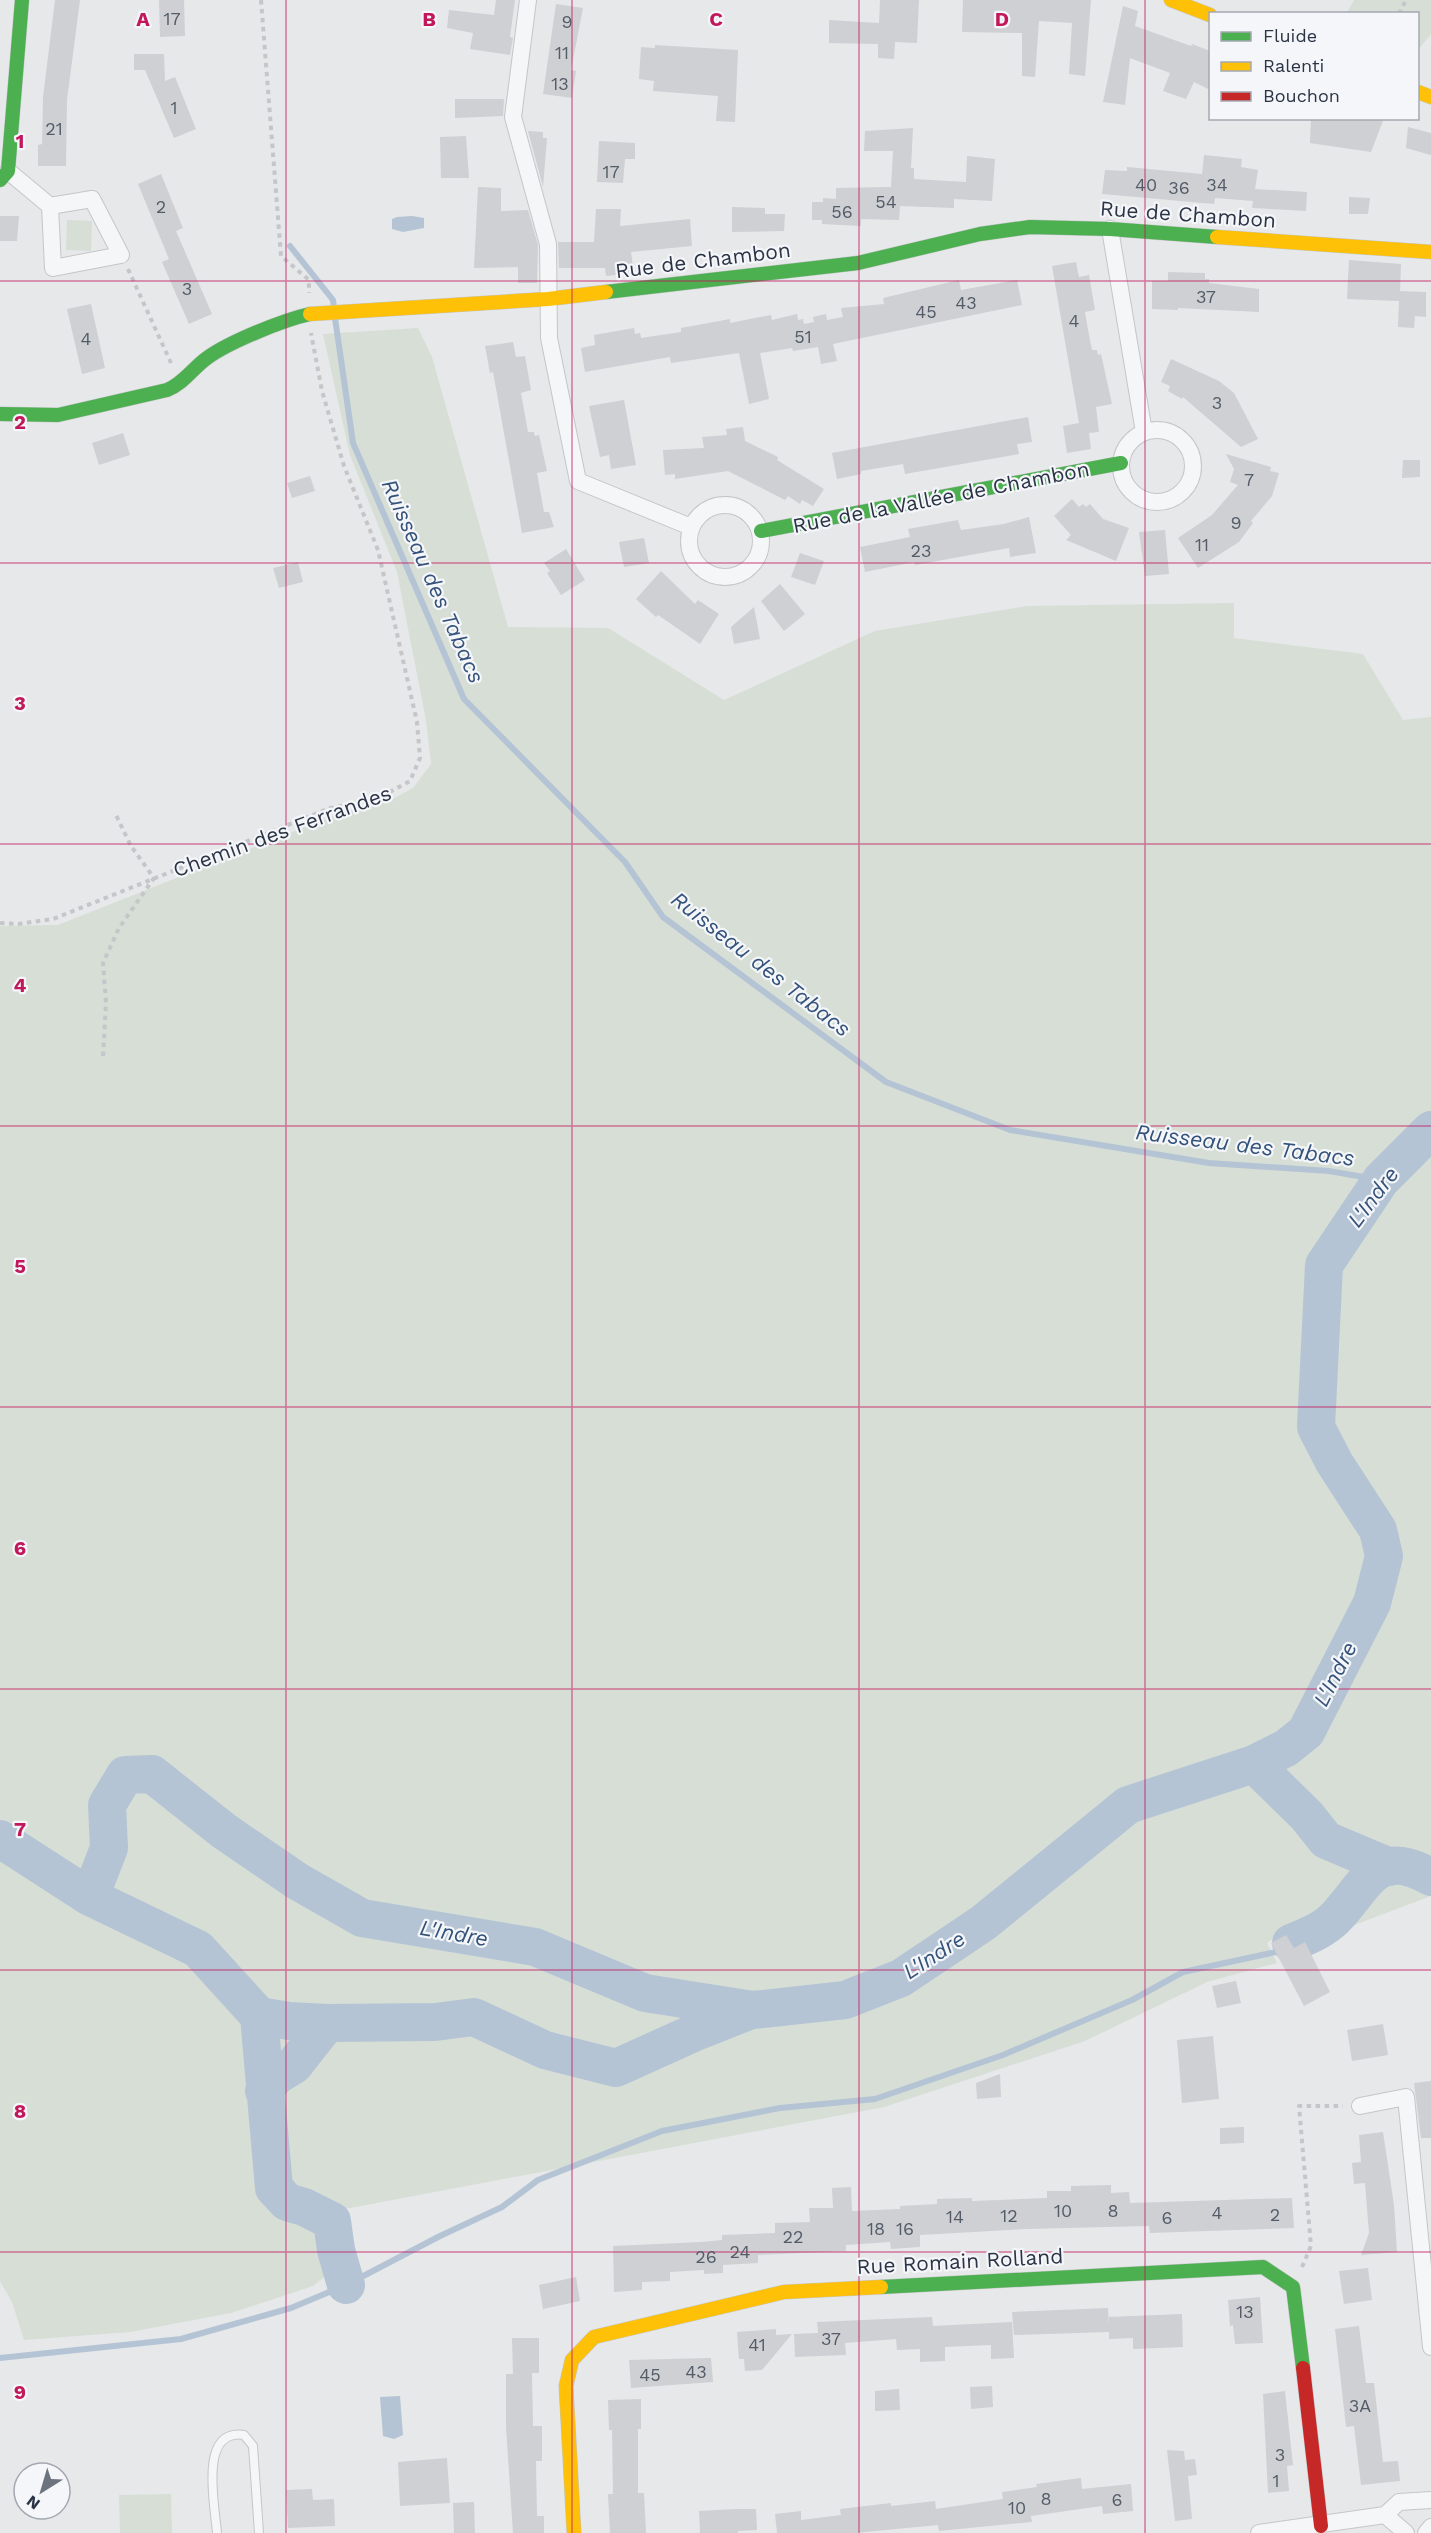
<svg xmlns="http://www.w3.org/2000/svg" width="1431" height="2533" font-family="'Work Sans',sans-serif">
<rect width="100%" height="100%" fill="#e6e8ea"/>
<path fill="#d6ded6" d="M 1354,0 L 1431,0 L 1431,34 L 1418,50 L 1418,14 L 1347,13 Z
M 67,220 L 92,221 L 91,251 L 66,250 Z
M 418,328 L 432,357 L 508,627 L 608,628 L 724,700 L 875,631 L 1027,606 L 1234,603 L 1234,638 L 1363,654 L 1403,720 L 1431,717 L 1431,1896 L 1349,1927 L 1313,1948 L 1307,1938 L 1295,1943 L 1286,1930 L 1267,1943 L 1277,1963 L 1207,1982 L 1085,2041 L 884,2107 L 308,2216 L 323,2227 L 331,2249 L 333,2270 L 313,2286 L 231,2313 L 130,2332 L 24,2340 L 12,2302 L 0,2281 L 0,926 L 58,925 L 343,812 L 387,802 L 413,788 L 431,764 L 426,720 L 397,572 L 350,455 L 323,334 Z
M 171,2494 L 172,2533 L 120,2533 L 119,2495 Z"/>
<path fill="#b4c4d5" d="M 412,216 L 424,218 L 424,228 L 403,232 L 392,229 L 392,219 L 397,217 Z
M 400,2396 L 403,2435 L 394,2439 L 383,2436 L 380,2397 Z"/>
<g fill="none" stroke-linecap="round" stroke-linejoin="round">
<path stroke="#b4c4d5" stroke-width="6" d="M 290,246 L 333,300 L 334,308
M 335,318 L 353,443 L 464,699 L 625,862 L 663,917 L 886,1082 L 1010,1130 L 1209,1163 L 1329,1171 L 1381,1180
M 0,2358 L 181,2339 L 291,2308 L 346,2285 L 440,2236 L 502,2207 L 538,2180 L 662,2131 L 780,2108 L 875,2099 L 1003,2055 L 1132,2000 L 1183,1972 L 1276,1952"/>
<path stroke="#b4c4d5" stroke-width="38" d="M 1254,1764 L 1307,1816 L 1326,1840 L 1390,1867
M 0,1839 L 90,1897 L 198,1949 L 259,2016 L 289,2021 L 327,2023 L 435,2022 L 474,2017 L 545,2050 L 616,2068 L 698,2031 L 751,2010
M 90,1897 L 109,1848 L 107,1805 L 125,1775 L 152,1774 L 224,1831 L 297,1881 L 362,1918 L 535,1947 L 645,1993 L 753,2010 L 845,2000 L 901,1978 L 983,1923 L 1128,1805 L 1254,1764 L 1286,1748 L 1306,1732 L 1372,1603 L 1384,1556 L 1378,1530 L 1334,1462 L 1316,1427 L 1324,1265 L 1381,1180 L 1431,1130
M 1291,1943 C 1308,1936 1326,1929 1338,1915 C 1369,1881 1377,1847 1431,1877
M 259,2016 L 274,2188 L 287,2202 L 304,2207 L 332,2221 L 336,2250 L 346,2285
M 264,2091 L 276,2076 L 294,2065 L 327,2023"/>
</g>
<path fill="#ced0d3" d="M 55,0 L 80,0 L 67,100 L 66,166 L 38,166 L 38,145 L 42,144 L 43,97 Z
M 159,0 L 184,0 L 185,36 L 160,37 Z
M 496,0 L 515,0 L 510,37 L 513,38 L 510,55 L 470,49 L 473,33 L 447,28 L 449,10 L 494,15 Z
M 880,0 L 919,0 L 917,43 L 895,42 L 894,59 L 878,58 L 878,44 L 829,43 L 829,20 L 879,23 Z
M 963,0 L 1091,0 L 1085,76 L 1069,74 L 1072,23 L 1039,21 L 1035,77 L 1022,76 L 1022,33 L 962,32 Z
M 556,4 L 583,8 L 571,70 L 576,71 L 572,98 L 543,94 Z
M 1123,6 L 1138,11 L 1135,26 L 1191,46 L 1192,44 L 1210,51 L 1210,90 L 1194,82 L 1186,99 L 1163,91 L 1170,73 L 1130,58 L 1125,105 L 1103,102 Z
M 655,45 L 738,50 L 735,122 L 716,121 L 718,96 L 653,91 L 654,81 L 639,79 L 641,47 L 655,48 Z
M 134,54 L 164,54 L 165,81 L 175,77 L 196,129 L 174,138 L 145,70 L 134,70 Z
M 455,99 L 504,99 L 503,116 L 455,118 Z
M 1311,118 L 1384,118 L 1371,152 L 1310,143 Z
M 1408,127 L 1431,133 L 1431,155 L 1406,148 Z
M 913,128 L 911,168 L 914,168 L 914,179 L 966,182 L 967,156 L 995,159 L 992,201 L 954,199 L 954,208 L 900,206 L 899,220 L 861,219 L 861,226 L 822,224 L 822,220 L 812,220 L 812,202 L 823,202 L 823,198 L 836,199 L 836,188 L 891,187 L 893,151 L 864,151 L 865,131 Z
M 528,131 L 543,132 L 543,138 L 547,138 L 543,187 Z
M 466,136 L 469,178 L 441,178 L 440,137 Z
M 599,141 L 635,143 L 635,159 L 625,159 L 623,183 L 597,182 Z
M 1204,155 L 1242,159 L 1241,167 L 1258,170 L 1255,189 L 1307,192 L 1306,211 L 1252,208 L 1253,201 L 1215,198 L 1214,204 L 1102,194 L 1105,170 L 1127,171 L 1127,167 L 1202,174 Z
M 161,174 L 183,228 L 176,231 L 212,314 L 189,324 L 162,262 L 169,259 L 138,184 Z
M 478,187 L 501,188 L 501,211 L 528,210 L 538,245 L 537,283 L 518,283 L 518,267 L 474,268 Z
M 1349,197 L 1370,198 L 1368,214 L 1349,214 Z
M 732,207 L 765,208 L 765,214 L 785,214 L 784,231 L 732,232 Z
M 596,209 L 621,209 L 620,226 L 690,219 L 692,246 L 631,252 L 634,273 L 606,276 L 605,268 L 559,268 L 558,242 L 594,242 Z
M 0,216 L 19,216 L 17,241 L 0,241 Z
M 1349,260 L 1401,264 L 1400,291 L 1426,292 L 1426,317 L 1415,316 L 1414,328 L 1398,327 L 1399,301 L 1347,299 Z
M 1076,262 L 1079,277 L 1089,275 L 1095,310 L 1085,312 L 1088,330 L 1092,350 L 1097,350 L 1098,355 L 1101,354 L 1112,404 L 1096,407 L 1099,432 L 1089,433 L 1091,449 L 1067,453 L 1063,426 L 1079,423 L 1052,266 Z
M 1168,272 L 1205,273 L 1205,279 L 1209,279 L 1209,283 L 1259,289 L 1259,312 L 1178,308 L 1178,310 L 1152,309 L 1152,281 L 1168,281 Z
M 959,280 L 961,290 L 1017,280 L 1022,305 L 833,344 L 837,361 L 821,364 L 818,347 L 793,351 L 792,348 L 760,353 L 769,399 L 749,404 L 739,353 L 671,363 L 670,357 L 585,372 L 581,348 L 595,345 L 594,335 L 634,328 L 635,334 L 640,333 L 641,338 L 681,332 L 681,328 L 730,319 L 730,323 L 771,315 L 772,320 L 797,314 L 798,320 L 803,319 L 804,324 L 814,322 L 813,317 L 826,314 L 827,320 L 843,317 L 841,308 L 884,304 L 883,298 Z
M 91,304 L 105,368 L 82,374 L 67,309 Z
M 513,342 L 516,357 L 525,356 L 531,390 L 521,393 L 528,432 L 534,432 L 535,436 L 539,435 L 547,471 L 537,473 L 544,512 L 549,512 L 554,527 L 522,533 L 493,372 L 490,373 L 485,346 Z
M 1171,359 L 1219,381 L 1234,393 L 1258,439 L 1241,447 L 1183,397 L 1182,399 L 1168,391 L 1170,386 L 1161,382 Z
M 624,400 L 636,465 L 611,469 L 609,455 L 600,457 L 589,406 Z
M 1028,417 L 1032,442 L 1017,444 L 1019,454 L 905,474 L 903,464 L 861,471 L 861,474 L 837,479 L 832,453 Z
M 743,427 L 745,441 L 778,457 L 777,460 L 824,489 L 813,506 L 802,500 L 800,504 L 788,496 L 785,500 L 728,471 L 675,479 L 675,474 L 665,475 L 663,450 L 704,448 L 702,437 L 727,435 L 726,429 Z
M 123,433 L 130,455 L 99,465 L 92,443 Z
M 1226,454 L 1271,467 L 1270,471 L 1279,473 L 1272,496 L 1251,521 L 1253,523 L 1239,542 L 1198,568 L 1178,538 L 1212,515 L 1238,485 L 1230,482 L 1234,469 Z
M 1403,460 L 1420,460 L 1420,477 L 1402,478 Z
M 310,476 L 315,491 L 292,498 L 287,483 Z
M 1072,499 L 1079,507 L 1083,504 L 1086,507 L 1090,504 L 1103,519 L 1129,528 L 1116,561 L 1066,540 L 1071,535 L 1054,516 Z
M 1029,517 L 1036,553 L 1010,557 L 1009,548 L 915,565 L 914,562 L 865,572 L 860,547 L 910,537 L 908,529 L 958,520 L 961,530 L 1004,524 Z
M 1165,530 L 1169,574 L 1145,576 L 1139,532 Z
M 644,538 L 649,563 L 624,567 L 619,542 Z
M 566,549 L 585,580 L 561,595 L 547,573 L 550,571 L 544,563 Z
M 800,553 L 824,561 L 815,585 L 791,577 Z
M 298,562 L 303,582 L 279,588 L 273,568 Z
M 661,571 L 695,604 L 698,600 L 719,614 L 700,644 L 658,615 L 656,617 L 636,599 Z
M 780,584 L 805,614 L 784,631 L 761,601 Z
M 754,607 L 760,639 L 734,644 L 731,627 Z
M 1286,1935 L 1294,1948 L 1305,1942 L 1330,1992 L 1304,2006 L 1271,1943 Z
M 1236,1981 L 1241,2003 L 1217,2008 L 1212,1986 Z
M 1383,2024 L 1388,2055 L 1352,2061 L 1347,2030 Z
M 1213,2036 L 1219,2099 L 1182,2103 L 1177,2040 Z
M 1000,2074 L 1001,2097 L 977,2099 L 976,2083 Z
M 1431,2081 L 1431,2138 L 1421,2138 L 1414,2083 Z
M 1244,2127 L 1244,2143 L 1220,2144 L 1220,2128 Z
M 1383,2132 L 1394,2205 L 1397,2252 L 1361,2255 L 1369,2233 L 1365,2183 L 1354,2184 L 1352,2163 L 1361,2162 L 1359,2135 Z
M 1111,2185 L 1111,2193 L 1129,2192 L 1130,2203 L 1292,2198 L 1294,2228 L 1150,2233 L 1149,2226 L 1026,2229 L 920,2235 L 920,2247 L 891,2249 L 890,2242 L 846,2245 L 846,2251 L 758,2255 L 758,2263 L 723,2265 L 723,2273 L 704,2274 L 704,2270 L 670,2272 L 670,2281 L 642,2282 L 642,2290 L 614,2292 L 613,2246 L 701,2242 L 722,2240 L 722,2235 L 775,2233 L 775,2223 L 810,2222 L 809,2208 L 833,2208 L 832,2188 L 851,2187 L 852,2211 L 900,2209 L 900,2206 L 937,2204 L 937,2199 L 972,2198 L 972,2201 L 1047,2198 L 1047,2191 L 1071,2191 L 1071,2186 Z
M 1368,2268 L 1372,2300 L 1344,2304 L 1339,2271 Z
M 576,2277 L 580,2301 L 543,2309 L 539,2285 Z
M 1260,2297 L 1263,2343 L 1235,2344 L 1233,2325 L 1230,2326 L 1228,2300 Z
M 1108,2308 L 1109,2327 L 1109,2317 L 1182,2314 L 1183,2347 L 1133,2349 L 1133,2338 L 1109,2339 L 1109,2332 L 1014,2335 L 1012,2312 Z
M 932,2317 L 933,2326 L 1012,2322 L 1014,2358 L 991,2359 L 991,2345 L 945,2347 L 945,2361 L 920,2362 L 920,2349 L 897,2350 L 896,2339 L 845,2343 L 846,2355 L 795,2357 L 794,2334 L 818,2333 L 817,2322 Z
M 1359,2326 L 1366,2383 L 1374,2383 L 1383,2462 L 1398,2461 L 1400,2481 L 1361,2485 L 1354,2426 L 1346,2427 L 1335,2329 Z
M 776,2329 L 776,2335 L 792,2334 L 762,2370 L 745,2371 L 744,2359 L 739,2359 L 737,2332 Z
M 512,2338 L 539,2338 L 539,2373 L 532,2373 L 533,2426 L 542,2426 L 542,2461 L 536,2461 L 537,2516 L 544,2516 L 544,2533 L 513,2533 L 506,2427 L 506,2374 L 513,2374 Z
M 711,2358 L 713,2382 L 631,2388 L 629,2360 Z
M 992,2386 L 993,2407 L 971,2409 L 970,2387 Z
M 899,2389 L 900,2410 L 875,2411 L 875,2391 Z
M 1285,2391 L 1293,2465 L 1287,2466 L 1289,2491 L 1268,2493 L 1263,2394 Z
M 641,2399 L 641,2429 L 638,2429 L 638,2493 L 644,2493 L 646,2533 L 610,2533 L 608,2494 L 613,2494 L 612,2430 L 609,2430 L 608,2400 Z
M 1167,2450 L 1184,2451 L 1185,2460 L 1195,2459 L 1197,2475 L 1188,2476 L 1192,2519 L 1175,2521 Z
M 447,2458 L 450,2503 L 400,2506 L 398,2462 Z
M 1081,2478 L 1082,2489 L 1131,2484 L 1133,2511 L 1103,2514 L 1102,2506 L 1031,2516 L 1032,2522 L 939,2531 L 938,2525 L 855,2533 L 777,2533 L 775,2514 L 801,2511 L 801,2520 L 841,2515 L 840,2509 L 891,2503 L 891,2506 L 935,2501 L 936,2509 L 1003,2499 L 1002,2492 L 1037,2487 L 1036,2484 Z
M 312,2489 L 313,2500 L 334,2499 L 335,2526 L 288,2528 L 286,2490 Z
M 474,2502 L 475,2533 L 454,2533 L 453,2503 Z
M 736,2509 L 756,2509 L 757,2530 L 738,2531 L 738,2533 L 700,2533 L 699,2511 Z"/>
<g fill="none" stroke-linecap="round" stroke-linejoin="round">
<defs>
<path id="lane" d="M 217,2533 C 215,2506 198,2428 244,2435 L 253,2446 L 259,2533"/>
<path id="street" d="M 528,0 L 513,117 L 548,244 L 549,338 L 578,481 L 691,527
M 8,171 L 50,206 L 53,268 L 121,255 L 92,199 L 50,206
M 1110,229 L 1144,432
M1121 466a36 36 0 1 1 72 0a36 36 0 1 1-72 0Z
M689 541a36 36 0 1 1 72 0a36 36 0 1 1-72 0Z
M 1360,2106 L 1406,2097 L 1431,2347
M 1385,2515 L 1399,2502 L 1431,2500
M 1259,2533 L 1385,2515 L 1406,2533
M 1426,2533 L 1431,2527"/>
<path id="fast" d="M 0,180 L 8,171 L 22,0
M 606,292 L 858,263 L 980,234 L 1030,227 L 1110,229 L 1217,237
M 0,414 L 58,415 L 167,390 C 183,384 193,368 207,358 C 229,342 283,320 310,314
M 761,531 L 1121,463
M 881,2287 L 1263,2267 L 1293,2287 L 1303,2368"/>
<path id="slow" d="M 1171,0 L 1210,15
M 1418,92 L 1431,97
M 1217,237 L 1431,252
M 310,314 L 548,299 L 606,292
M 574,2533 L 566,2386 L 572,2360 L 594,2337 L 784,2292 L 881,2287"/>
<path id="jam" d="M 1303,2368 L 1321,2526"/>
</defs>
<use href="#lane" stroke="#c4c6c8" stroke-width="10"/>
<use href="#street" stroke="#c4c6c8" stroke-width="18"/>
<use href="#fast" stroke="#c4c6c8" stroke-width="15"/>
<use href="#slow" stroke="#c4c6c8" stroke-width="15"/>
<use href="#jam" stroke="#c4c6c8" stroke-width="15"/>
<path stroke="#c5c6ca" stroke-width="4" stroke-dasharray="4.5 4.5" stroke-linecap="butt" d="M 261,0 L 281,256 L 309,280 L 309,293
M 1399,14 L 1406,0
M 128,269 L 171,363
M 0,923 L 18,924 L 53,919 L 330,808 L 375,800 L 410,781 L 420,758 L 417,722 L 378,550 L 344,466 L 322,391 L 311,333
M 103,1056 L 106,1002 L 103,963 L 119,928 L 154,878 L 131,846 L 115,813
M 1302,2267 L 1311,2246 L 1299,2106 L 1343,2106"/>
<use href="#lane" stroke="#f5f6f7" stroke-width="8"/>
<use href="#street" stroke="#f5f6f7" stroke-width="16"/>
<use href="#fast" stroke="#4caf50" stroke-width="14"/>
<use href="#slow" stroke="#ffc107" stroke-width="14"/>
<use href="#jam" stroke="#c62828" stroke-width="14"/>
</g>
<path fill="none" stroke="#c2185b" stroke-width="1.5" stroke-opacity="0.55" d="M 286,0 L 286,2533M 572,0 L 572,2533M 859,0 L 859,2533M 1145,0 L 1145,2533M 0,281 L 1431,281M 0,563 L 1431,563M 0,844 L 1431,844M 0,1126 L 1431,1126M 0,1407 L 1431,1407M 0,1689 L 1431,1689M 0,1970 L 1431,1970M 0,2252 L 1431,2252"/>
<g text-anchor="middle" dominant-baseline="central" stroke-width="4.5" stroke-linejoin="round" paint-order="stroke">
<g font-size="18" fill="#545c69">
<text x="172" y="18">17</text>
<text x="567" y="21">9</text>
<text x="562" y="52">11</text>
<text x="560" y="83">13</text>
<text x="174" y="107">1</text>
<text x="54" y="128">21</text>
<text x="611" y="171">17</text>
<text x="1146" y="184">40</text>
<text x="1217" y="184">34</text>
<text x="1179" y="187">36</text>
<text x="886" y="201">54</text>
<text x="161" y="206">2</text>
<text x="842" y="211">56</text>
<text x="187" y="288">3</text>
<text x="1206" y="296">37</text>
<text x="966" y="302">43</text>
<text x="926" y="311">45</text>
<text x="1074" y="320">4</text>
<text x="803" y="336">51</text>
<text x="86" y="338">4</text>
<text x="1217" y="402">3</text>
<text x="1249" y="479">7</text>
<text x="1236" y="522">9</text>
<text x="1202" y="544">11</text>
<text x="921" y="550">23</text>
<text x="1063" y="2210">10</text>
<text x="1113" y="2210">8</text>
<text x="1217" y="2212">4</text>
<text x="1275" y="2214">2</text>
<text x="1009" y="2215">12</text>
<text x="955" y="2216">14</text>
<text x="1167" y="2217">6</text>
<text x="876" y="2228">18</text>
<text x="905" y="2228">16</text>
<text x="793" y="2236">22</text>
<text x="740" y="2251">24</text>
<text x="706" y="2256">26</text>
<text x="1245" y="2311">13</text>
<text x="831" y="2338">37</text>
<text x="757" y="2344">41</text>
<text x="696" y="2371">43</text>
<text x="650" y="2374">45</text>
<text x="1360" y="2405">3A</text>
<text x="1280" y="2454">3</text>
<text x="1276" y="2480">1</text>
<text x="1046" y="2498">8</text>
<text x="1117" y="2499">6</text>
<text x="1017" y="2507">10</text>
</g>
<g font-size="21" fill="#2b3445" stroke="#f4f6f9">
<text transform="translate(1188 214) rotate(4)">Rue de Chambon</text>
<text transform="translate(703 260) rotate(-7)">Rue de Chambon</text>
<text transform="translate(941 497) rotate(-11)">Rue de la Vallée de Chambon</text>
<text transform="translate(282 831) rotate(-20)">Chemin des Ferrandes</text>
<text transform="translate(960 2261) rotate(-3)">Rue Romain Rolland</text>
</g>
<g font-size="22" font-style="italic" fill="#34527a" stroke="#f4f6f9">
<text transform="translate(433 581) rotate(66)">Ruisseau des Tabacs</text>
<text transform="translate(761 964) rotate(38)">Ruisseau des Tabacs</text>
<text transform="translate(1245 1145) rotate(7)">Ruisseau des Tabacs</text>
<text transform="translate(1373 1197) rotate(-53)">L'Indre</text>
<text transform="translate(1335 1674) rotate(-63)">L'Indre</text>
<text transform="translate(454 1933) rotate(10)">L'Indre</text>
<text transform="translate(934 1955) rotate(-33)">L'Indre</text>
</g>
</g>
<g font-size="20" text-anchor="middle" font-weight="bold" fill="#c2185b" stroke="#f4f6f9" stroke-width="4.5" stroke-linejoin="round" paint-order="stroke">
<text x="143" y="26">A</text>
<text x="429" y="26">B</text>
<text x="716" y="26">C</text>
<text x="1002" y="26">D</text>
<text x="20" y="148">1</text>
<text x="20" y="429">2</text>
<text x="20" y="710">3</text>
<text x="20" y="992">4</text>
<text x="20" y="1273">5</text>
<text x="20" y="1555">6</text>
<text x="20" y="1836">7</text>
<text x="20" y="2118">8</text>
<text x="20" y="2399">9</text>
</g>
<rect x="1209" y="12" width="210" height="108" fill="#f4f6f9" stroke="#a4a8b1" stroke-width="1.5"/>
<rect x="1221" y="32" width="30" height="9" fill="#4caf50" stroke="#a4a8b1" stroke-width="1.5"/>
<text x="1263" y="42" font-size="18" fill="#2b3445">Fluide</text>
<rect x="1221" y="62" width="30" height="9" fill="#ffc107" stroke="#a4a8b1" stroke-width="1.5"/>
<text x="1263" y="72" font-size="18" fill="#2b3445">Ralenti</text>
<rect x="1221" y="92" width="30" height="9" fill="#c62828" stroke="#a4a8b1" stroke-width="1.5"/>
<text x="1263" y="102" font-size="18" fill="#2b3445">Bouchon</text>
<g transform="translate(42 2491) rotate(217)"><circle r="28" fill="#f4f6f9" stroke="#a4a8b1" stroke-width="1.5"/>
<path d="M0-4.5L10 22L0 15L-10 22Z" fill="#6c737f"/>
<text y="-9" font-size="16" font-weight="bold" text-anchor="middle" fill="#2b3445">N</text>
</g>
</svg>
